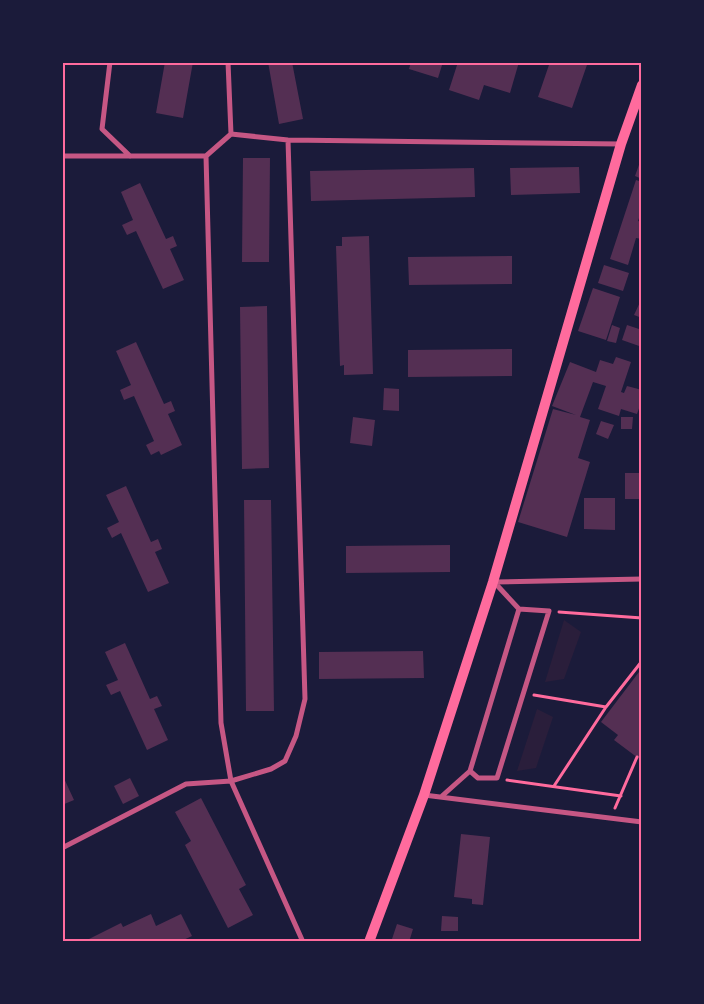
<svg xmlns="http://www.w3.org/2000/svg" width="704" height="1004" font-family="Rubik,sans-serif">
<rect width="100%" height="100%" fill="#1b1b3a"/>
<path fill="#2a1e3b" d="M 564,620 L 581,632 L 564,679 L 545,682 Z
M 537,709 L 553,717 L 536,768 L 517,771 Z"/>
<path fill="#542f53" d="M 165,62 L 193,62 L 183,118 L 156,113 Z
M 268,62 L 292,62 L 303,119 L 279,124 Z
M 411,62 L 443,62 L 438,78 L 409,69 Z
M 458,62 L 519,62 L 510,93 L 484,85 L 479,100 L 449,90 Z
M 550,62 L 588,62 L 572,108 L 538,97 Z
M 243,158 L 270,158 L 269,262 L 242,262 Z
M 640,162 L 642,162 L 642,179 L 635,176 Z
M 579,167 L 580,193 L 511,195 L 510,168 Z
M 474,168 L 475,197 L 311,201 L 310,171 Z
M 636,180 L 642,182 L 642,209 L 638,221 L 642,222 L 642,239 L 636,238 L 628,265 L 610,259 Z
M 140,183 L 166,239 L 173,236 L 177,246 L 170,249 L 184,280 L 163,289 L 136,231 L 127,235 L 122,225 L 133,220 L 121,192 Z
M 369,236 L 373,374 L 344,375 L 344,365 L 340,366 L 336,246 L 342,246 L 342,237 Z
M 512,256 L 512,284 L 409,285 L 408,257 Z
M 604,265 L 629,273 L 623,291 L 598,283 Z
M 593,288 L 620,297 L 606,340 L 578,331 Z
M 642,298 L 642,318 L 634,315 Z
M 267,306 L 269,468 L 242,469 L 240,307 Z
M 612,325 L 620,328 L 616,343 L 607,341 Z
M 627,325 L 642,330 L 642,347 L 622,340 Z
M 136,342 L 164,404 L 171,401 L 175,411 L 168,414 L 182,445 L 161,455 L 159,451 L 151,455 L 146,445 L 154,441 L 134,396 L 124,400 L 120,390 L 131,385 L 116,351 Z
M 512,349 L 512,376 L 408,377 L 408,350 Z
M 616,357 L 631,362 L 621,392 L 624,393 L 627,386 L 642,390 L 642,400 L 637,414 L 621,409 L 619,416 L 598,409 L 606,386 L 593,382 L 580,417 L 590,420 L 578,458 L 590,462 L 567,537 L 518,522 L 553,409 L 576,415 L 552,406 L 570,362 L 596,372 L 600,360 L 613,364 Z
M 384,388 L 399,389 L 399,411 L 383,410 Z
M 353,417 L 375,420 L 372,446 L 350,443 Z
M 621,417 L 633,417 L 632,429 L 621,429 Z
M 601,421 L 614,425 L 608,439 L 596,434 Z
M 625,473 L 642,473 L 642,499 L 625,499 Z
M 126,486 L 151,542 L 158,539 L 162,549 L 155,552 L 169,583 L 148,592 L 121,533 L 112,538 L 107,528 L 119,522 L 106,495 Z
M 584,498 L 615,498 L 615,530 L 584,529 Z
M 244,500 L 271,500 L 274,711 L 246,711 Z
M 450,545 L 450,572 L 346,573 L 346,546 Z
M 125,643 L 150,699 L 157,696 L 162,706 L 154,709 L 168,740 L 147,750 L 120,691 L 111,695 L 106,685 L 118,680 L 105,652 Z
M 423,651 L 424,678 L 319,679 L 319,652 Z
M 642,668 L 642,761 L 614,740 L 618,735 L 601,722 Z
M 62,774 L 74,800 L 62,805 Z
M 130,778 L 139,796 L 123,804 L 114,786 Z
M 201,798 L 246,885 L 239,889 L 253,915 L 228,928 L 185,845 L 191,841 L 175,812 Z
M 461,834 L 490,837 L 483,905 L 472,904 L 472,899 L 454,897 Z
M 151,914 L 156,926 L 181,914 L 192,936 L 179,942 L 83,942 L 121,923 L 123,927 Z
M 442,916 L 458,917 L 458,931 L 441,931 Z
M 397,924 L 413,929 L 409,942 L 391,942 Z"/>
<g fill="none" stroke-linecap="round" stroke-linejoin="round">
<path stroke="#ff6b9d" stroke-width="3" d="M 559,612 L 642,618
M 534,695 L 606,707
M 507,780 L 621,796
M 554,786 L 606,707 L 642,661
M 615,808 L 637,757"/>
<path stroke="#c65784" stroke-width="5" d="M 110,62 L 102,129 L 130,156
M 228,62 L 231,134
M 62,156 L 206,156 L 231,134 L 288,140 L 621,144
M 206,156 L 221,723 L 231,781 L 303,942
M 494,582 L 642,579
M 470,771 L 478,778 L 497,778 L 549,611 L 519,609
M 424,795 L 642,822
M 442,796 L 470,771 L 519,609 L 494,582
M 62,848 L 186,784 L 231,781 L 271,769 L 285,761 L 296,736 L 305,699 L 288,140"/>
<path stroke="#ff6b9d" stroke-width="10" d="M 369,942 L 424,795 L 493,582 L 621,144 L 642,85"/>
</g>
<rect width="704" height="1004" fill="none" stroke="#1b1b3a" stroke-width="128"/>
<rect x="64" y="64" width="576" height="876" fill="none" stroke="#ff6b9d" stroke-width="2"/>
</svg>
